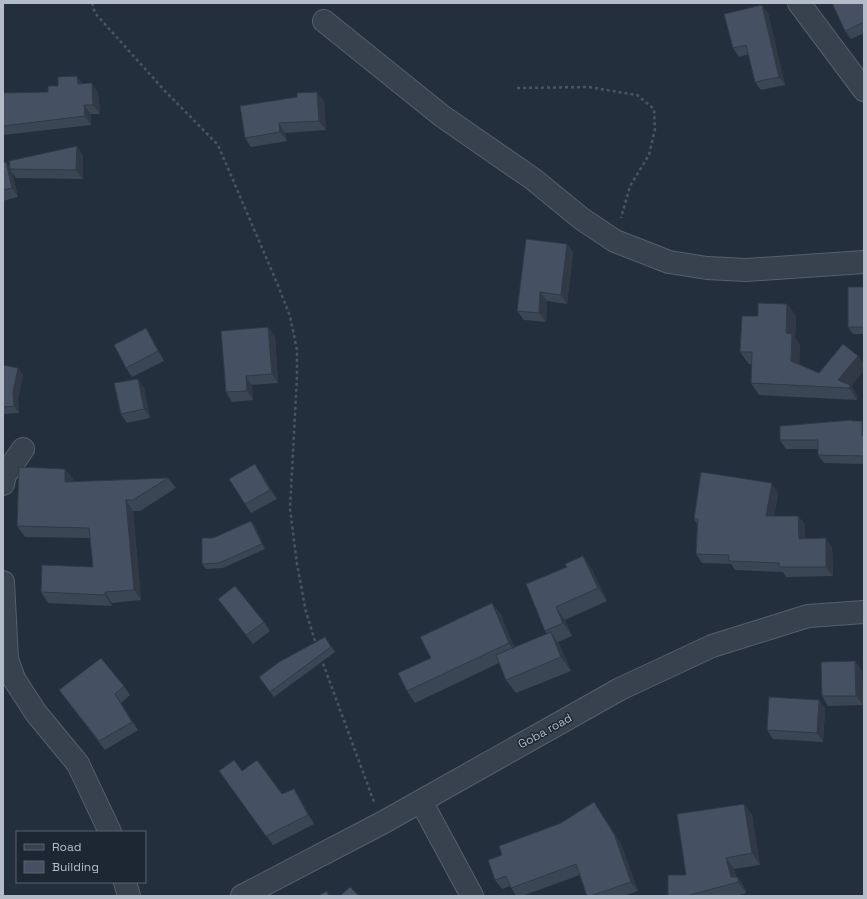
<svg xmlns="http://www.w3.org/2000/svg" width="867" height="899" font-family="'Space Grotesk',sans-serif">
<rect width="100%" height="100%" fill="#242f3e"/>
<g fill="none" stroke-linecap="round" stroke-linejoin="round">
<defs>
<path id="minor" d="M 799,3 L 864,90
M 324,21 L 442,116 L 533,179 L 582,219 L 615,241 L 669,262 L 707,268 L 746,270 L 864,262
M 3,484 L 5,475 L 23,449
M 3,582 L 7,659 L 14,679 L 36,713 L 78,764 L 110,832
M 421,801 L 472,896
M 125,882 L 129,896
M 242,896 L 382,823 L 620,689 L 712,646 L 808,616 L 864,612"/>
</defs>
<use href="#minor" stroke="#565f6c" stroke-width="24"/>
<path stroke="#44595c" stroke-width="2.5" stroke-dasharray="3 3" stroke-linecap="butt" d="M 92,3 L 95,13 L 164,90 L 218,145 L 277,283 L 290,316 L 297,350 L 297,376 L 290,509 L 297,564 L 306,612 L 316,644
M 517,88 L 589,87 L 637,95 L 654,109 L 655,129 L 649,155 L 630,186 L 621,218
M 321,658 L 374,802"/>
<use href="#minor" stroke="#38414e" stroke-width="22"/>
</g>
<path fill="#3b4654" d="M 864,3 L 864,33 L 851,39 L 845,31 Z
M 768,13 L 785,85 L 761,90 L 755,82 L 749,54 L 739,57 L 733,48 Z
M 83,84 L 98,92 L 100,114 L 91,114 L 91,125 L 3,135 L 3,93 L 48,92 L 58,86 Z
M 297,97 L 324,101 L 326,130 L 285,133 L 287,141 L 251,147 L 245,138 Z
M 83,155 L 83,179 L 16,178 L 12,172 L 18,197 L 3,201 L 3,163 L 6,162 L 10,168 Z
M 567,244 L 573,253 L 567,304 L 547,301 L 546,322 L 524,320 L 517,311 Z
M 864,287 L 864,334 L 853,334 L 848,327 Z
M 787,304 L 796,316 L 795,338 L 800,345 L 799,365 L 819,373 L 864,364 L 864,370 L 851,386 L 858,397 L 857,400 L 759,395 L 751,383 L 752,364 L 749,364 L 740,352 L 758,316 Z
M 146,328 L 152,338 L 164,361 L 132,377 L 126,368 Z
M 275,336 L 278,383 L 252,385 L 253,400 L 232,402 L 226,392 Z
M 3,365 L 23,375 L 18,399 L 19,413 L 3,414 Z
M 144,388 L 150,418 L 127,423 L 121,414 Z
M 852,420 L 853,421 L 864,425 L 864,464 L 824,463 L 818,455 L 818,449 L 786,449 L 780,440 Z
M 65,469 L 73,479 L 73,482 L 168,478 L 176,488 L 140,511 L 133,511 L 141,600 L 112,603 L 112,606 L 48,603 L 41,592 L 93,567 L 90,538 L 25,537 L 17,526 Z
M 261,473 L 277,499 L 251,513 L 245,504 Z
M 778,493 L 774,516 L 798,516 L 805,525 L 805,538 L 832,547 L 833,576 L 786,577 L 783,572 L 735,570 L 731,564 L 702,563 L 696,554 L 697,524 L 694,519 Z
M 255,526 L 265,549 L 223,568 L 206,569 L 202,564 L 213,538 Z
M 592,569 L 607,601 L 565,620 L 572,636 L 558,642 L 560,646 L 571,671 L 516,693 L 506,680 L 499,663 L 415,703 L 407,691 L 492,603 L 501,615 L 514,647 L 547,634 L 545,631 L 526,584 Z
M 218,599 L 264,622 L 270,631 L 253,644 Z
M 325,637 L 335,652 L 274,697 L 259,677 Z
M 855,661 L 862,671 L 863,705 L 828,706 L 822,696 Z
M 124,686 L 130,695 L 121,703 L 138,730 L 105,750 L 59,690 Z
M 819,700 L 825,709 L 823,742 L 773,739 L 767,730 Z
M 219,771 L 242,771 L 282,794 L 294,789 L 300,798 L 314,824 L 273,845 Z
M 594,802 L 621,844 L 638,891 L 624,896 L 587,896 L 580,875 L 522,896 L 516,896 L 510,886 L 502,889 L 495,880 L 502,855 L 561,823 Z
M 744,804 L 752,815 L 760,865 L 734,869 L 736,877 L 745,888 L 746,893 L 736,896 L 668,896 L 686,875 Z"/>
<path fill="#303945" d="M 762,5 L 768,13 L 785,85 L 779,77 Z
M 77,76 L 83,85 L 78,84 Z
M 92,83 L 98,92 L 100,114 L 93,105 Z
M 317,92 L 324,101 L 326,130 L 319,121 Z
M 84,105 L 91,114 L 91,125 L 85,116 Z
M 279,123 L 285,133 L 287,141 L 280,132 Z
M 77,146 L 83,155 L 83,179 L 76,170 Z
M 6,162 L 12,172 L 18,197 L 12,188 Z
M 567,244 L 573,253 L 567,304 L 561,295 Z
M 540,292 L 547,301 L 546,322 L 539,313 Z
M 787,304 L 796,316 L 795,338 L 800,345 L 799,373 L 791,361 L 786,333 Z
M 268,327 L 275,336 L 278,383 L 272,374 Z
M 146,328 L 152,338 L 164,361 L 158,351 Z
M 858,356 L 864,364 L 864,370 L 851,386 L 858,397 L 857,400 L 849,388 L 838,380 Z
M 18,368 L 23,375 L 18,399 L 19,413 L 14,406 L 13,392 Z
M 246,376 L 252,385 L 253,400 L 247,391 Z
M 138,379 L 144,388 L 150,418 L 144,409 Z
M 862,421 L 864,425 L 864,439 L 862,436 Z
M 255,464 L 261,473 L 277,499 L 270,490 Z
M 65,469 L 73,479 L 72,493 L 65,482 Z
M 772,483 L 778,493 L 773,526 L 766,516 Z
M 126,500 L 133,511 L 141,600 L 134,590 Z
M 798,516 L 805,525 L 805,548 L 799,539 Z
M 251,521 L 255,526 L 265,549 L 262,544 Z
M 826,538 L 832,547 L 833,576 L 826,567 Z
M 583,556 L 592,569 L 607,601 L 598,588 Z
M 105,592 L 112,603 L 112,606 L 105,595 Z
M 492,603 L 501,615 L 517,655 L 509,643 Z
M 556,607 L 565,620 L 572,636 L 563,623 Z
M 551,632 L 560,646 L 571,671 L 561,657 Z
M 855,661 L 862,671 L 863,705 L 856,696 Z
M 115,694 L 121,703 L 138,730 L 132,722 Z
M 819,700 L 825,709 L 823,742 L 817,733 Z
M 294,789 L 300,798 L 314,824 L 308,815 Z
M 594,802 L 621,844 L 638,891 L 631,882 Z
M 744,804 L 752,815 L 760,865 L 752,853 Z
M 726,858 L 734,869 L 737,882 L 731,877 Z
M 738,877 L 745,888 L 746,893 L 738,882 Z"/>
<path fill="#455162" stroke="#303945" d="M 832,3 L 864,3 L 864,22 L 845,31 Z
M 762,5 L 779,77 L 755,82 L 746,45 L 733,48 L 724,14 Z
M 77,76 L 78,84 L 92,83 L 93,105 L 84,105 L 85,116 L 3,126 L 3,93 L 48,92 L 48,86 L 58,86 L 58,77 Z
M 317,92 L 319,121 L 279,123 L 280,132 L 245,138 L 240,106 L 297,97 L 297,93 Z
M 77,146 L 76,170 L 10,169 L 9,161 Z
M 6,162 L 12,188 L 3,190 L 3,163 Z
M 526,239 L 567,244 L 561,295 L 540,292 L 539,313 L 517,311 Z
M 848,287 L 864,287 L 864,327 L 848,327 Z
M 758,303 L 787,304 L 786,333 L 792,334 L 791,361 L 819,373 L 843,344 L 858,356 L 838,380 L 850,385 L 849,388 L 751,383 L 752,352 L 740,352 L 742,316 L 758,316 Z
M 268,327 L 272,374 L 246,376 L 247,391 L 226,392 L 221,331 Z
M 146,328 L 158,351 L 126,368 L 114,345 Z
M 3,365 L 18,368 L 13,392 L 14,406 L 3,407 Z
M 138,379 L 144,409 L 121,414 L 114,383 Z
M 852,420 L 852,421 L 862,421 L 862,436 L 864,436 L 864,456 L 818,455 L 818,440 L 780,440 L 780,426 Z
M 255,464 L 270,490 L 245,504 L 229,479 Z
M 19,467 L 65,469 L 65,482 L 168,478 L 133,500 L 126,500 L 134,590 L 105,592 L 105,595 L 41,592 L 42,565 L 93,567 L 89,528 L 17,526 Z
M 701,472 L 772,483 L 766,516 L 798,516 L 799,539 L 826,538 L 826,567 L 779,567 L 779,563 L 729,561 L 729,555 L 696,554 L 698,519 L 694,519 Z
M 251,521 L 262,544 L 219,563 L 202,564 L 202,538 L 213,538 Z
M 583,556 L 598,588 L 556,607 L 563,623 L 545,631 L 526,584 L 567,567 L 565,564 Z
M 235,586 L 264,622 L 246,635 L 218,599 Z
M 492,603 L 509,643 L 407,691 L 398,673 L 431,658 L 420,637 Z
M 551,632 L 561,657 L 506,680 L 496,655 Z
M 325,637 L 331,647 L 270,692 L 259,677 L 279,662 Z
M 101,658 L 124,686 L 115,694 L 132,722 L 99,741 L 59,690 Z
M 855,661 L 856,696 L 822,696 L 821,662 Z
M 769,697 L 819,700 L 817,733 L 767,730 Z
M 234,760 L 242,771 L 257,760 L 282,794 L 294,789 L 308,815 L 266,836 L 219,771 Z
M 594,802 L 614,834 L 631,882 L 590,896 L 587,896 L 576,864 L 511,888 L 506,876 L 495,880 L 488,860 L 502,855 L 499,846 L 561,823 Z
M 744,804 L 752,853 L 726,858 L 731,877 L 738,877 L 738,882 L 686,896 L 668,896 L 668,875 L 686,875 L 677,814 Z
M 350,887 L 359,896 L 340,896 Z
M 327,891 L 329,896 L 318,896 Z"/>
<g text-anchor="middle" dominant-baseline="central" stroke-width="3" stroke-linejoin="round" paint-order="stroke">
<g font-size="12" fill="#b4bcc9" stroke="#1d2633">
<text transform="translate(545 731) rotate(-29)">Goba road</text>
</g>
</g>
<rect width="867" height="899" fill="none" stroke="#b4bcc9" stroke-width="8"/>
<rect x="16" y="831" width="130" height="52" fill="#1d2633" stroke="#59626f"/>
<rect x="24" y="844" width="20" height="6" fill="#38414e" stroke="#59626f"/>
<text x="52" y="851" font-size="12" fill="#b4bcc9">Road</text>
<rect x="24" y="861" width="20" height="12" fill="#455162" stroke="#59626f"/>
<text x="52" y="871" font-size="12" fill="#b4bcc9">Building</text>
</svg>
